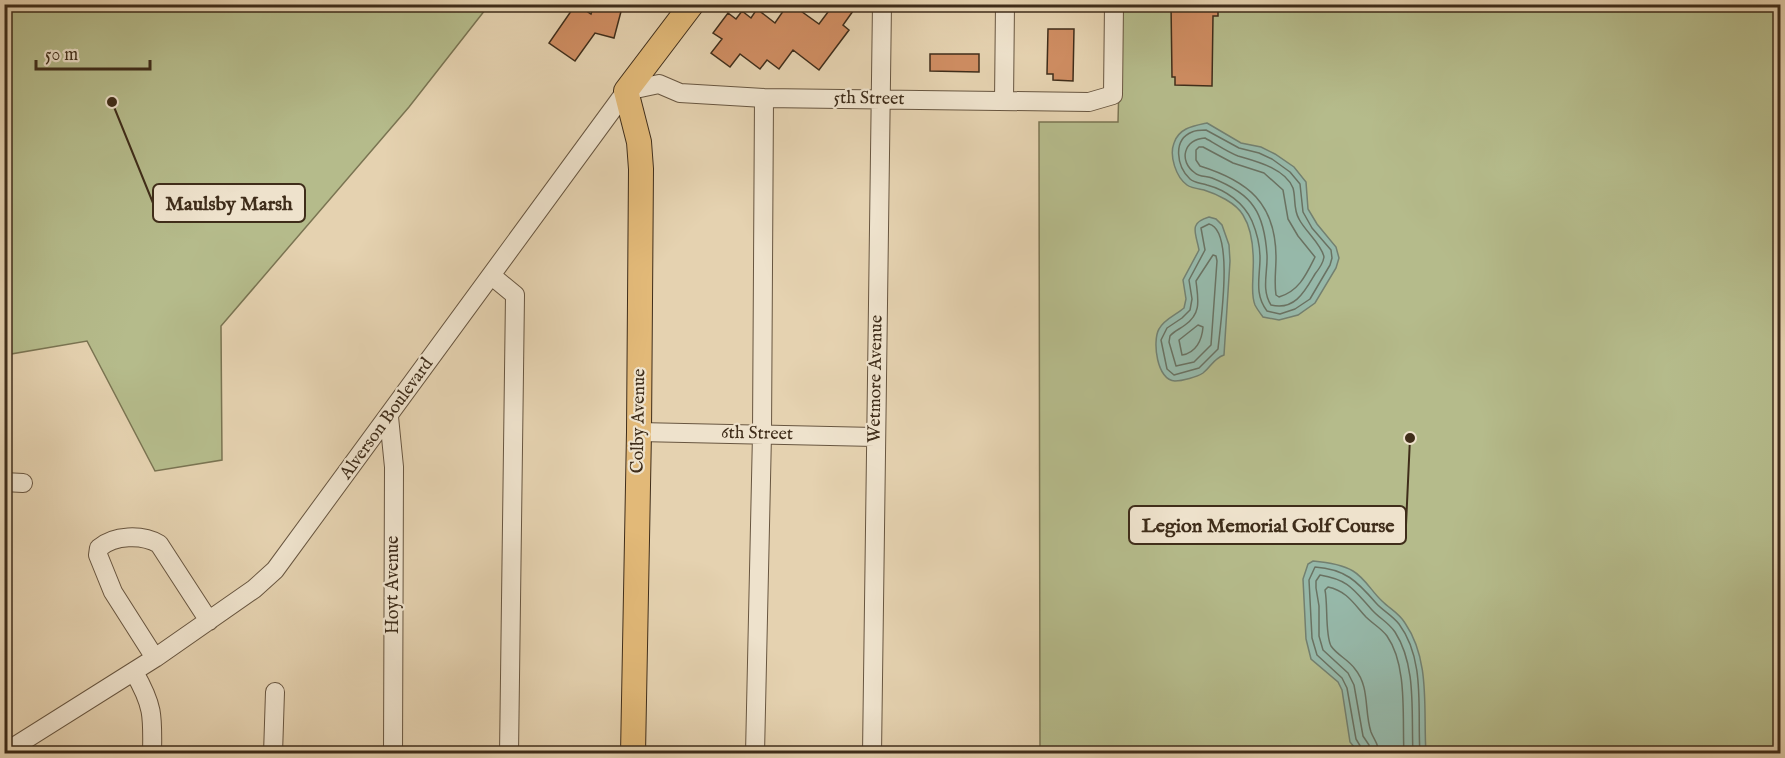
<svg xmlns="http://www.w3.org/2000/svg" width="1785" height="758" font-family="'IM FELL English',serif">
<rect width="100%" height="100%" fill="#e5d2b0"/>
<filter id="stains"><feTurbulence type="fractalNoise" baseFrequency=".00333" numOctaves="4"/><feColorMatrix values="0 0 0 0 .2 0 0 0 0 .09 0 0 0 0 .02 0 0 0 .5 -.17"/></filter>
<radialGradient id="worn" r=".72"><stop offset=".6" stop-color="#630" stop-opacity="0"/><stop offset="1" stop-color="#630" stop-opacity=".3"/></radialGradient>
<path fill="#b5bb8b" stroke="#7a7452" stroke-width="1.5" d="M 5,4 L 489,5 L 409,107 L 221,326 L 222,460 L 155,471 L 87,341 L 5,355 Z
M 1121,5 L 1780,5 L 1780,753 L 1040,753 L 1039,122 L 1118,122 Z"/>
<path fill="#96b8a9" stroke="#738070" stroke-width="1.5" d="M 1207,123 L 1241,143 L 1261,147 L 1275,154 L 1294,167 L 1306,182 L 1308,209 L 1317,224 L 1336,247 L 1339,258 L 1336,268 L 1315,303 L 1298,315 L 1279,320 L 1263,317 C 1260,313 1257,309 1255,305 C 1251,295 1253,284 1253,273 C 1254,255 1253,231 1243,215 C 1236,203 1217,194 1204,190 C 1199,189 1191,188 1187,185 C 1176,177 1169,156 1174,143 C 1179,128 1193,126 1207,123 Z
M 1209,217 L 1216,219 L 1222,225 L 1229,245 L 1230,261 L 1224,355 C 1213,359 1211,367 1203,373 C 1197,377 1182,381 1175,381 C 1157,381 1152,341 1159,329 C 1164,319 1176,315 1184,308 L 1186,299 L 1183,280 L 1199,250 C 1196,233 1188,223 1209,217 Z
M 1313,561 C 1325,562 1343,565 1353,571 C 1365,578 1372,592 1382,601 C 1390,609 1399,613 1405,623 C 1431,661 1423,710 1426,753 L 1359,753 L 1350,742 L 1342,690 L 1338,682 L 1311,659 L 1306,639 L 1303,579 L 1308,564 Z"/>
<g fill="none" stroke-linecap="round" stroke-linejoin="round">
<path stroke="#6a7262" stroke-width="1.5" d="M 1206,130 L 1239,148 L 1259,153 L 1272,159 L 1290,172 L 1300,184 L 1303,212 L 1312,228 L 1331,250 L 1332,258 L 1330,265 L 1310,299 L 1295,309 L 1280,314 L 1267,311 C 1254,294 1260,277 1260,258 C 1260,245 1257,233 1252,221 C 1244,203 1226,190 1207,185 C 1201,183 1194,183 1190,179 C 1177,167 1172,140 1192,132 C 1196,130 1202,130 1206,130 Z
M 1205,138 C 1216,144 1227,152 1238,156 C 1255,161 1285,168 1293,188 C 1296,198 1293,209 1299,219 C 1305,231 1322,245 1324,257 C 1323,264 1319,269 1315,274 C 1305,291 1295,311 1271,305 C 1261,290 1268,271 1267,255 C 1266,240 1263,220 1254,207 C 1245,193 1227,184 1212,178 C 1207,176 1199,177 1195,173 C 1178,161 1184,139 1205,138 Z
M 1199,147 L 1203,147 L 1233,163 L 1264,173 L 1283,190 L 1288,219 L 1298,236 L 1315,257 C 1306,275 1299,291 1279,297 L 1276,295 C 1274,282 1276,270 1276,258 C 1276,203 1248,181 1200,166 L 1196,160 L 1196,150 Z
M 1209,224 C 1235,230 1220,327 1218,349 L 1199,368 L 1174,375 L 1167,369 L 1161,340 L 1167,328 L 1182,318 L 1190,310 L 1192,299 L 1189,280 L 1205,250 L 1201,228 Z
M 1213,255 L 1216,256 L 1217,261 L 1211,345 L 1194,362 L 1176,366 L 1169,342 L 1170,336 C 1174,331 1180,329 1185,325 C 1202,313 1198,299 1196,281 Z
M 1198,325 L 1203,327 C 1202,340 1196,353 1182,355 L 1179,340 Z
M 1363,754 L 1362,749 L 1356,739 L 1347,688 L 1342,678 L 1317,655 L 1312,638 L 1309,580 L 1315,567 C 1345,569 1357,581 1376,603 C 1383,611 1392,615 1399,624 C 1426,660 1417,712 1420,754
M 1370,754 L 1369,745 L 1363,736 L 1354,685 L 1348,673 L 1323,650 L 1319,636 L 1319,606 L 1316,588 L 1316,581 L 1320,575 C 1349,580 1353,589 1372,610 C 1379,618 1388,622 1395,632 C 1417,666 1411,714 1413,754
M 1379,754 C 1379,744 1374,740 1371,732 C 1364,711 1370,687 1355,669 C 1349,660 1337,655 1331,646 C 1325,635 1328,604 1325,590 L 1328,587 C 1347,591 1354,604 1366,617 C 1373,624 1381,628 1387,636 C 1408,666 1402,718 1404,754"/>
</g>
<path fill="#cf8d62" stroke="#3f2d1a" stroke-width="1.5" d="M 576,4 L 591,14 L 593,8 L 604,11 L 606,4 L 623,4 L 614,38 L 595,33 L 575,61 L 549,43 Z
M 788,4 L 791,4 L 819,24 L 834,4 L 845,4 L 853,11 L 843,25 L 849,30 L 819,70 L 793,50 L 779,69 L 767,60 L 760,69 L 740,54 L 730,67 L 711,53 L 722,39 L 713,33 L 728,13 L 736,19 L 742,11 L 751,18 L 757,9 L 775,23 Z
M 1171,4 L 1218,4 L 1218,16 L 1213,16 L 1212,86 L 1175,85 L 1175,77 L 1172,77 Z
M 1048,29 L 1074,29 L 1073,81 L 1053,80 L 1053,74 L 1047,74 Z
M 930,54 L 979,54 L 979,72 L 930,71 Z"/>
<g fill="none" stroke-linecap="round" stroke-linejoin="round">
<defs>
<path id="minor" d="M 1004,101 L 1005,4
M 492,276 L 515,295 L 509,754
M 389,417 L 394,467 L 393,754
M 639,432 L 875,437
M 4,482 L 23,483
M 155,658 L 113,592 L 98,555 L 99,548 C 114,535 142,534 159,544 L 209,621
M 134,672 C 153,705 153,715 152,754
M 4,753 L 155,658 L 254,589 L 275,570 L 626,91 L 659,84 L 680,93 L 764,98 L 1089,102 L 1113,95 L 1114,4
M 273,754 L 275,692
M 755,754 L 762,434 L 764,98
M 872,754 L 882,4"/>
<path id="major" d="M 633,754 L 639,432 L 641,169 L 639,142 L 626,91 L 692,4"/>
</defs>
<use href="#minor" stroke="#685640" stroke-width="20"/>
<use href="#major" stroke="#3f2d1a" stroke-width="26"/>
<use href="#minor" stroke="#eee2cc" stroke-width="18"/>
<use href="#major" stroke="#e2b978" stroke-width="24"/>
</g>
<g text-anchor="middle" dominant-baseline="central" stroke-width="4.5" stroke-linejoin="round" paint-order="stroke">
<g font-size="18" fill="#3f2d1a" stroke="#eee2cc">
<text transform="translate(869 99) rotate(1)">5th Street</text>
<text transform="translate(876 379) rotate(-89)">Wetmore Avenue</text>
<text transform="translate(387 419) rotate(-54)">Alverson Boulevard</text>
<text transform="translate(639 421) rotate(-89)">Colby Avenue</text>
<text transform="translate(757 434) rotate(1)">6th Street</text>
<text transform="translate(393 585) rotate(-90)">Hoyt Avenue</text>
</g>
</g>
<path fill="none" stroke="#3f2d1a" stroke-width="2" d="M112 102L153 203M1410 438L1406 525"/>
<g fill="#3f2d1a" stroke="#eee2cc" stroke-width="2">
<circle cx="112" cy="102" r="6"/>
<circle cx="1410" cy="438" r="6"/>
</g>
<g fill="#eee2cc" stroke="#3f2d1a" stroke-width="2">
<rect x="153" y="184" width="152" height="38" rx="6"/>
<rect x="1129" y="506" width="277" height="38" rx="6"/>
</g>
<g font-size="20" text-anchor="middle" font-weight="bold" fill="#3f2d1a">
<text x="229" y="210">Maulsby Marsh</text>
<text x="1268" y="532">Legion Memorial Golf Course</text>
</g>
<rect width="1785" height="758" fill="none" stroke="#e5d2b0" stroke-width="24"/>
<rect x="6" y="6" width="1773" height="746" fill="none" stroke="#3f2d1a" stroke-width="3"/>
<rect x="12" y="12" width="1761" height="734" fill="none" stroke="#3f2d1a" stroke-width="1.5"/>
<path d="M36 60v9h114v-9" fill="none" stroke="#3f2d1a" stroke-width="3"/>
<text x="45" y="60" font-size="18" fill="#3f2d1a" stroke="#eee2cc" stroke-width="4.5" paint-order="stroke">50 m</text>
<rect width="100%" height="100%" filter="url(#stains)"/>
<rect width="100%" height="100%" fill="url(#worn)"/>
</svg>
